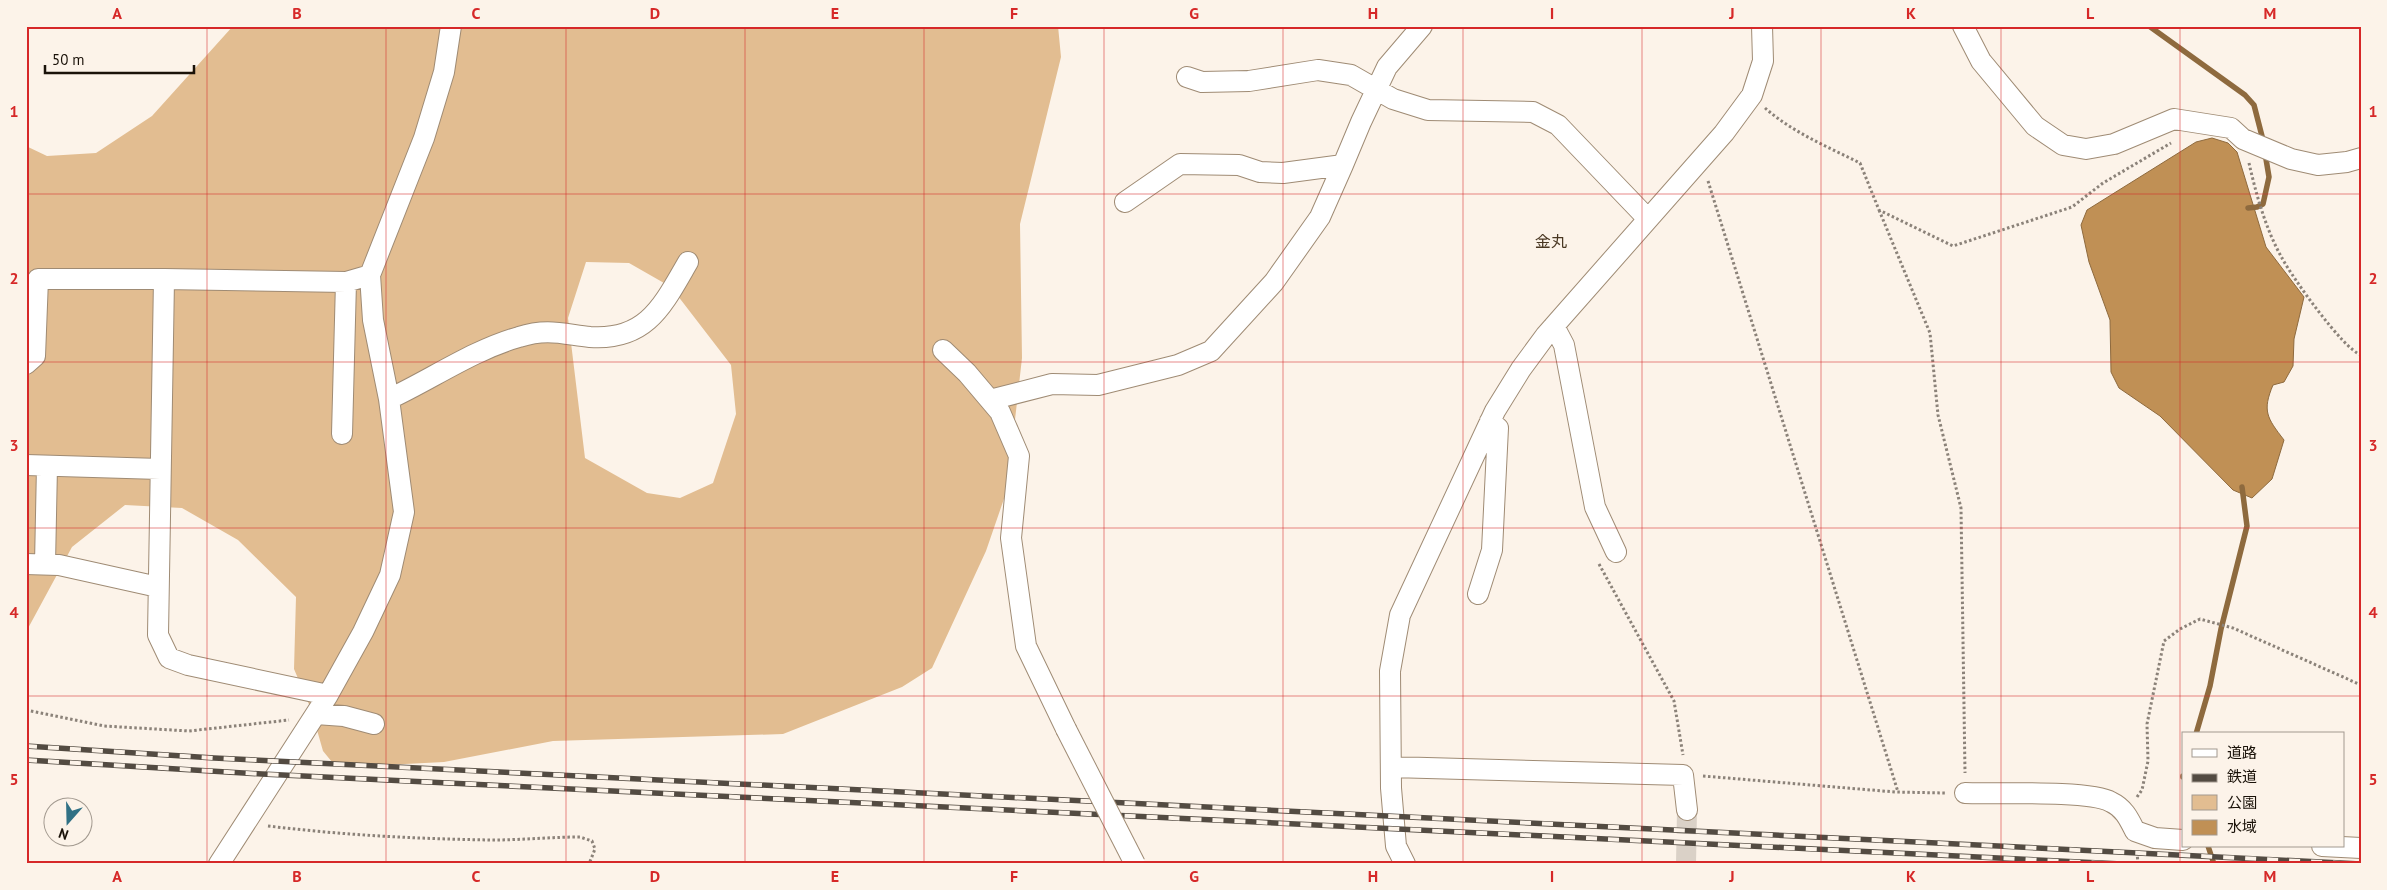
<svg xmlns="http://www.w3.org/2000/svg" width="2387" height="890" font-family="'PT Sans','Noto Sans JP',sans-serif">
<rect width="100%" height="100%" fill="#fcf3e9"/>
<path fill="#e2bd91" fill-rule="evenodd" d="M 233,26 L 1058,26 L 1061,57 L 1020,224 L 1022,358 L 1007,490 L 986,551 L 932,668 L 902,687 L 783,734 L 553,741 L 444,762 L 347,767 L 332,762 L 323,751 L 311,709 L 294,669 L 296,597 L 238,540 L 182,508 L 125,505 L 72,547 L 26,632 L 26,146 L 47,156 L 96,153 L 152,116 ZM 586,262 L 629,263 L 671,287 L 731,365 L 736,414 L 713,483 L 680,498 L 647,493 L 585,458 L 568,318 Z"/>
<path fill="#c09055" stroke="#8e6a3e" d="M 2212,138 L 2228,143 L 2237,152 L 2266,247 L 2304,297 L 2294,339 L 2293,366 L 2284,382 L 2273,385 C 2262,411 2267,418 2284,440 L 2272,479 L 2252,498 L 2233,490 L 2160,416 L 2119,388 L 2111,372 L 2110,320 L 2089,262 L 2081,225 L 2087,210 L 2196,142 Z"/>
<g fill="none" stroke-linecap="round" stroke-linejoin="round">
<path stroke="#8e6a3e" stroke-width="5.5" d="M 2149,26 L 2245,95 L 2254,105 L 2264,144
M 2248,208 L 2257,207 L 2263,204 L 2269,177 L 2265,153
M 2196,734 L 2210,686 L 2221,629 L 2247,526 L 2242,487
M 2183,776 L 2183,777
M 2208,846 L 2214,864"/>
<path stroke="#dad1c7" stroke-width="20" stroke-dasharray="20 10" stroke-linecap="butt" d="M 1686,864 L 1687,810"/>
<defs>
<path id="minor" d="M 1963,26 L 1981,61 L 2035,126 L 2063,145 L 2086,149 L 2114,144 L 2174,119 L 2231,128 L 2243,139 L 2291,159 L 2318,165 L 2347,162 L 2361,158
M 1187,77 L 1202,82 L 1249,81 L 1318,70 L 1351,75 L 1393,99 L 1428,110 L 1533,112 L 1558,125 L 1648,219
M 1125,202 L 1180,164 L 1239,165 L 1260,172 L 1283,173 L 1343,165 L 1361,122 L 1387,67 L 1422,26
M 1554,326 L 1564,345 L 1595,507 L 1616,552
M 943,350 L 967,373 L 1000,412 L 1019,456 L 1011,538 L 1026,646 L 1066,729
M 26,364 L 35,356 L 38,279 L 164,279
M 389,399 C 432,379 473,350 519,337 C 547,328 563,334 590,337 C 647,341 663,305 688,262
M 990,400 L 1052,384 L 1098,385 L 1178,365 L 1211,351 L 1274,282 L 1320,217 L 1343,165
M 342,434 L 346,282
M 26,465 L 160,469
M 26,564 L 59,565 L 158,587
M 45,564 L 47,466
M 1478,594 L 1492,550 L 1498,428 L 1490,421
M 328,695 L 188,665 L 169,658 L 158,635 L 164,279 L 346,282 L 370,275
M 316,714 L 344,716 L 374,724
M 1391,767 L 1683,775 L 1687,810
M 1965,793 C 1994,794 2090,790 2111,802 C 2124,808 2129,819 2135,831 L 2155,838 L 2183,840
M 2322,846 L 2361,848
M 219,864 L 328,695 L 363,632 L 390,575 L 404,512 L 389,399 L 373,320 L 370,275 L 424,138 L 444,72 L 451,26
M 1405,864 L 1396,846 L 1391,788 L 1390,671 L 1400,615 L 1495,411 L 1521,369 L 1546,335 L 1724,133 L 1752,95 L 1763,61 L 1762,26"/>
</defs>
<use href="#minor" stroke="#9f8b74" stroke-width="22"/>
<path stroke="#8b8279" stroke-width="3" stroke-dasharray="2.5 2.5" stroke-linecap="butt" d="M 1765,108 C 1792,132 1828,147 1860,163 L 1879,210 L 1953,246 L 2072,207 L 2103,183 L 2171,143
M 2249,163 C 2256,194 2266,230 2282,258 C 2292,277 2343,349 2361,355
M 1708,181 L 1898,792
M 1879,210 L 1930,333 L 1938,415 L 1961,508 L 1965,773
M 1599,564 L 1674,701 L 1683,755
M 26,710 L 104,726 L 189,731 L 289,720
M 1703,776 L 1895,792 L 1946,793
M 2137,797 L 2142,790 L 2148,761 L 2147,724 L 2164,641 L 2180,629 L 2200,619 L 2233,628 L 2361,685
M 268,826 C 342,835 418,839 493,840 C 522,840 551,837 580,837 L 592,841 L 595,849 L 589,864
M 2137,852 L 2138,864"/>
<use href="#minor" stroke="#fff" stroke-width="20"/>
<defs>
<path id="rail" d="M 26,746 L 214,758 L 2361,864
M 26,760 L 262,774 L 2122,864"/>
</defs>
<use href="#rail" stroke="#534b42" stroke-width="5.5"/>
<use href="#rail" stroke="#fcf3e9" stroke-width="4" stroke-dasharray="11" stroke-linecap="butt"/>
<defs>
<path id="minor-bridge" d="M 1066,729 L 1135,864"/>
</defs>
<use href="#minor-bridge" stroke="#9f8b74" stroke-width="22" stroke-linecap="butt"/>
<use href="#minor-bridge" stroke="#fff" stroke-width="20"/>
</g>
<path fill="none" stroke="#d62828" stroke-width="1" stroke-opacity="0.55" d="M 207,26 L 207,864M 386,26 L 386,864M 566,26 L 566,864M 745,26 L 745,864M 924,26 L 924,864M 1104,26 L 1104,864M 1283,26 L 1283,864M 1463,26 L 1463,864M 1642,26 L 1642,864M 1821,26 L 1821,864M 2001,26 L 2001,864M 2180,26 L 2180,864M 26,194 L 2361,194M 26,362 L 2361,362M 26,528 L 2361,528M 26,696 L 2361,696"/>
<g text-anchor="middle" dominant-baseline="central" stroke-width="4" stroke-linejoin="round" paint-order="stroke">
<g font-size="16" fill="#493722" stroke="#fcf3e9">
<text x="1551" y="241">金丸</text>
</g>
</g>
<rect width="2387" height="890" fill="none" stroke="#fcf3e9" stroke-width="55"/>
<rect x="2182" y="732" width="162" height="115" fill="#fcf3e9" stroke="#a2998f"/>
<rect x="2192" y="749" width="25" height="8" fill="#ffffff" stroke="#a2998f"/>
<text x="2227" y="758" font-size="15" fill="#1a1209">道路</text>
<rect x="2192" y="774" width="25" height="8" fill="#534b42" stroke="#a2998f"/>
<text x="2227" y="782" font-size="15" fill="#1a1209">鉄道</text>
<rect x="2192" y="795" width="25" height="15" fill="#e2bd91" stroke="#a2998f"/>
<text x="2227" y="808" font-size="15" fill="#1a1209">公園</text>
<rect x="2192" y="820" width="25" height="15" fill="#c09055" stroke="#a2998f"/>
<text x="2227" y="832" font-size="15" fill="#1a1209">水域</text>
<g transform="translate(68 822) rotate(200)"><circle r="24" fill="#fcf3e9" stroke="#a2998f"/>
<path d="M0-4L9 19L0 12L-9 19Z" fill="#317185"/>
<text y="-8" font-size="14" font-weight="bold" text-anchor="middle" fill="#1a1209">N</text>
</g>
<path d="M45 65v8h149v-8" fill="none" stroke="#1a1209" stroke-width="2.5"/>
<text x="52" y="65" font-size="15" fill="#1a1209" stroke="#fcf3e9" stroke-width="4" paint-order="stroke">50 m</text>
<rect x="28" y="28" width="2332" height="834" fill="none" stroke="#d62828" stroke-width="2"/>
<g font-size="16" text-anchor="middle" font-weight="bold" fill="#d62828">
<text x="117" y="19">A</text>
<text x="297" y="19">B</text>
<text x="476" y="19">C</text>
<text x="655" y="19">D</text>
<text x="835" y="19">E</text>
<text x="1014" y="19">F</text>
<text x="1194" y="19">G</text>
<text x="1373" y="19">H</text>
<text x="1552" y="19">I</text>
<text x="1732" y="19">J</text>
<text x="1911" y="19">K</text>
<text x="2090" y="19">L</text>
<text x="2270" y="19">M</text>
<text x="14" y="117">1</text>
<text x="2373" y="117">1</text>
<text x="14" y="284">2</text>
<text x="2373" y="284">2</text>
<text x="14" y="451">3</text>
<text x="2373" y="451">3</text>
<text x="14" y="618">4</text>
<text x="2373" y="618">4</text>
<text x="14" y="785">5</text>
<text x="2373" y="785">5</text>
<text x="117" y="882">A</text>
<text x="297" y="882">B</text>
<text x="476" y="882">C</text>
<text x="655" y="882">D</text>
<text x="835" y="882">E</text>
<text x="1014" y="882">F</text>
<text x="1194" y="882">G</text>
<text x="1373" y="882">H</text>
<text x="1552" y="882">I</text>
<text x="1732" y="882">J</text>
<text x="1911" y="882">K</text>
<text x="2090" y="882">L</text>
<text x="2270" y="882">M</text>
</g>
</svg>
